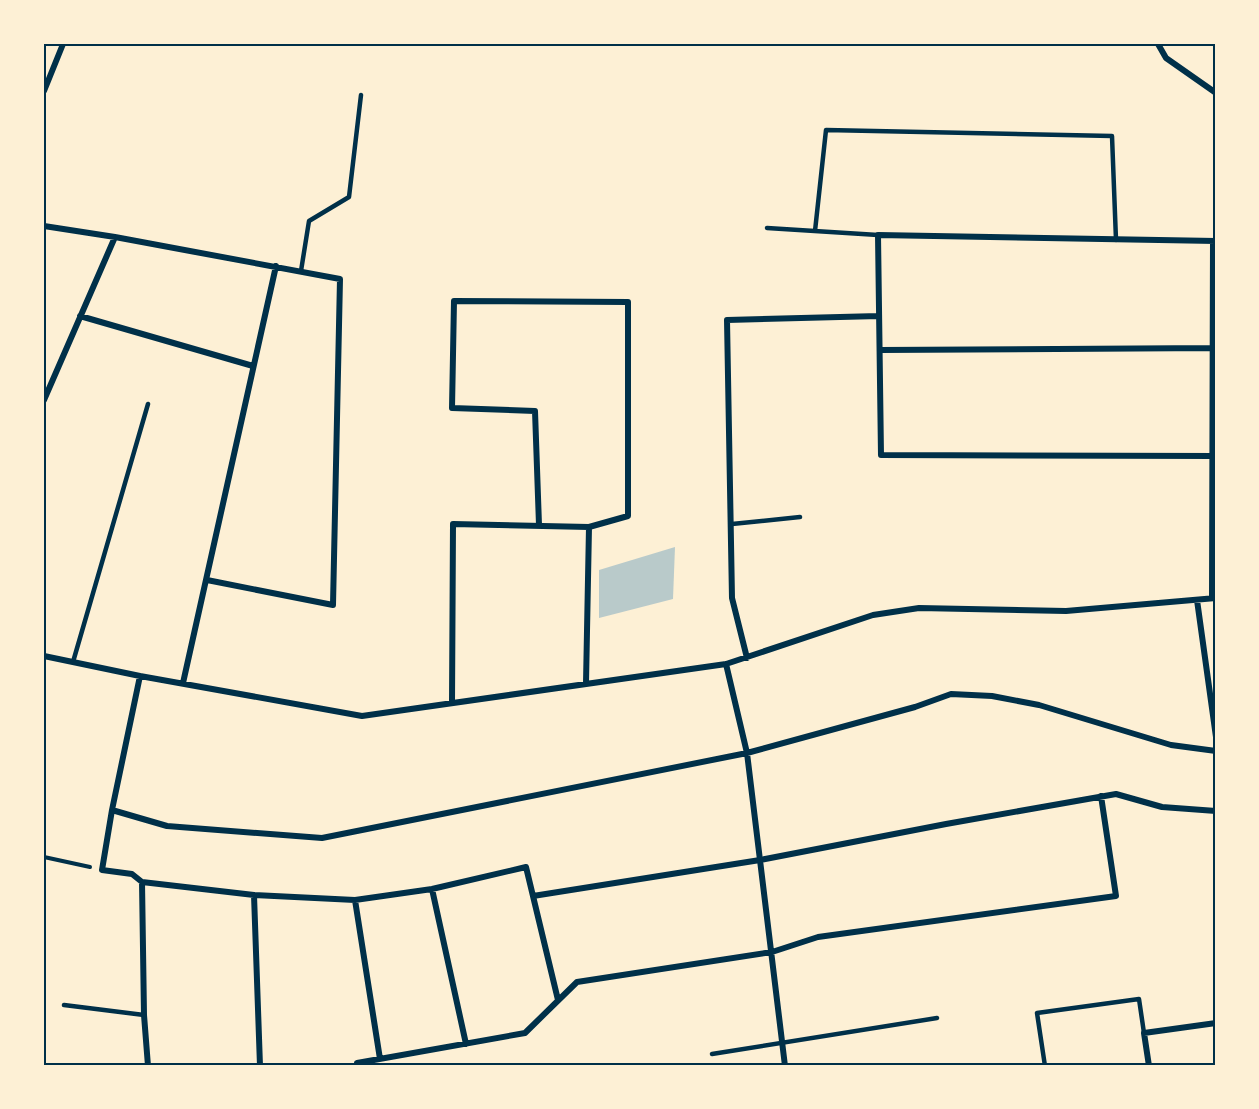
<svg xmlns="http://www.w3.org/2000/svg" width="1259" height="1109" font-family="Commissioner,sans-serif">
<rect width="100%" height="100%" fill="#fdf0d5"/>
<path fill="#b9caca" d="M 675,547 L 673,599 L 599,618 L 599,570 Z"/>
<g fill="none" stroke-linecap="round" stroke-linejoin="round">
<path stroke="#003049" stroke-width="4" d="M 44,857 L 90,867"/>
<path stroke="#003049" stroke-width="4.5" d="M 767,228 L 878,235
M 815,231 L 826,130 L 1112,136 L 1116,240
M 301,271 L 309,221 L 349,197 L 361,95
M 732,524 L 800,517
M 73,662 L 148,404
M 64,1005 L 144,1015
M 712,1054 L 937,1018
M 1045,1066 L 1037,1013 L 1139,999 L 1144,1033"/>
<path stroke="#003049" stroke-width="6" d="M 1158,44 L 1166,58 L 1216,93
M 44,91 L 63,44
M 44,226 L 115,237 L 340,279 L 333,605 L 207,580
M 1216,241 L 878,235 L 881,455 L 1216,456
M 80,316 L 253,366
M 880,350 L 1215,348
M 44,400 L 115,237
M 539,525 L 535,411 L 452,408 L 454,301 L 628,302 L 628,516 L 589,527
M 1212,598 L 1213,241
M 1197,600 L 1216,737
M 44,656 L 140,676 L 362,716 L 726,664 L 873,615 L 919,608 L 1066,611 L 1216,598
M 747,658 L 732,598 L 727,320 L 879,316
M 726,664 L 747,753 L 785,1066
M 140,676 L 112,810 L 102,870 L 132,874 L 142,882 L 254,895 L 355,900 L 432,889 L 526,867 L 558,1000
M 183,683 L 276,266
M 452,703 L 453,524 L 589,527 L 586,683
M 112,810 L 167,826 L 322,838 L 747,753 L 915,707 L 951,694 L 992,696 L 1039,705 L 1171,745 L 1216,751
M 142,882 L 144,1015 L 148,1066
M 432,889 L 466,1044
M 254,895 L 260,1066
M 533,896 L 760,860 L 946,824 L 1116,794 L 1162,807 L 1216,811
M 355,900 L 380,1059
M 357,1063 L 525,1033 L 577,982 L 772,952 L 818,937 L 1116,896 L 1101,796
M 1149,1066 L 1144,1033 L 1216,1023"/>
</g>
<rect width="1259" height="1109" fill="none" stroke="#fdf0d5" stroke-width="90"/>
<rect x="45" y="45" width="1169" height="1019" fill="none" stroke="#003049" stroke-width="2"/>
</svg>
